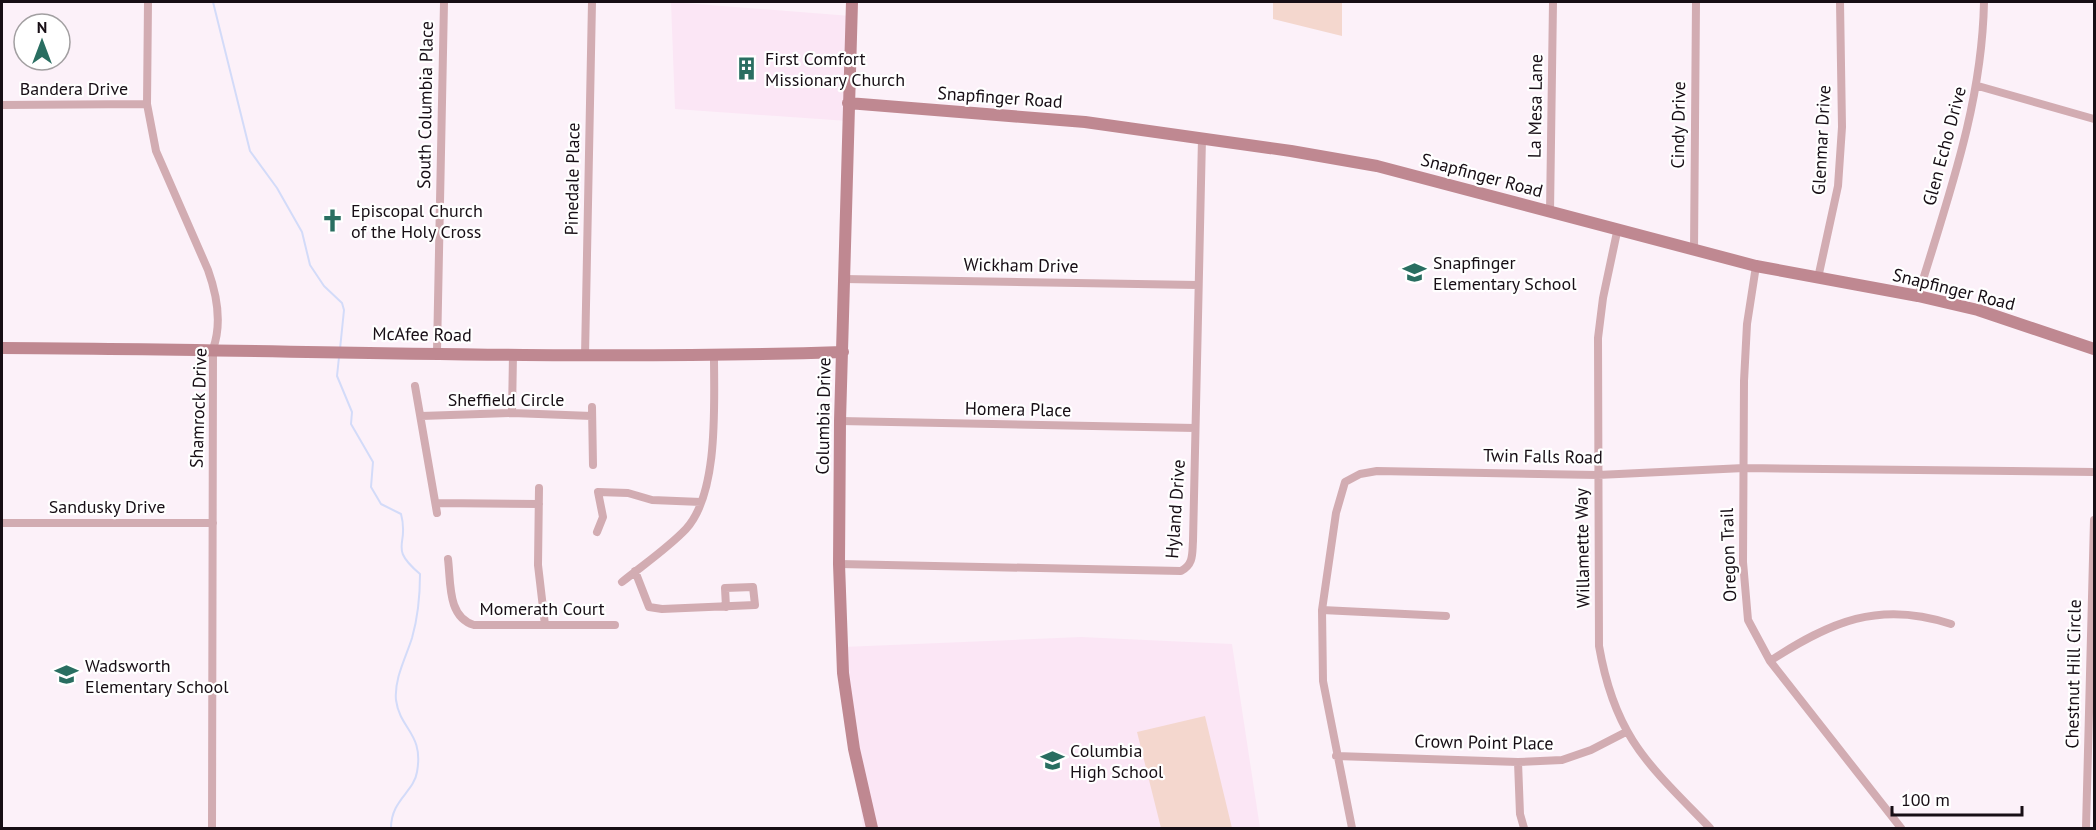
<svg xmlns="http://www.w3.org/2000/svg" width="2096" height="830" font-family="'PT Sans',sans-serif">
<rect width="100%" height="100%" fill="#fcf1f9"/>
<path fill="#fbe6f5" d="M 671,2 L 851,16 L 848,121 L 675,109 Z
M 1081,637 L 1232,644 L 1260,828 L 863,828 L 843,647 Z"/>
<path fill="#f4d7ce" d="M 1273,2 L 1342,2 L 1342,36 L 1273,19 Z
M 1205,716 L 1232,828 L 1161,828 L 1137,732 Z"/>
<g fill="none" stroke-linecap="round" stroke-linejoin="round">
<path stroke="#d3dbf9" stroke-width="2" d="M 213,2 L 250,151 L 277,188 L 302,232 L 310,265 L 324,286 L 342,303 L 344,310 L 340,349
M 339,357 L 337,376 L 352,412 L 351,424 L 373,462 L 371,487 L 381,504 L 401,514 C 410,546 387,546 420,574 C 420,596 418,617 412,638 C 406,657 394,679 396,700 C 400,730 424,733 417,772 C 414,792 391,800 391,828"/>
<path stroke="#d2acb2" stroke-width="8" d="M 148,2 L 147,104 L 156,151 L 208,270 C 217,295 222,324 213,349 L 212,828
M 1978,86 L 2094,119
M 2,105 L 147,104
M 1550,212 L 1553,2
M 1617,232 L 1603,298 L 1598,338 L 1599,646 C 1615,738 1649,765 1710,828
M 1694,250 L 1696,2
M 1756,266 L 1747,324 L 1744,381 L 1743,562 L 1748,620 L 1770,661 L 1901,828
M 1818,278 L 1838,186 L 1842,127 L 1840,2
M 844,279 L 1198,285
M 1918,296 C 1948,197 1982,105 1984,2
M 437,352 L 444,2
M 585,356 L 592,2
M 415,386 L 437,513
M 592,407 L 593,465
M 512,413 L 513,354
M 421,416 L 512,413 L 592,416
M 840,421 L 1195,428
M 539,488 L 538,565 L 545,625
M 436,503 L 539,504
M 2,523 L 213,523
M 597,532 L 603,517 L 598,492 L 628,493 L 652,500 L 701,502
M 448,559 C 451,582 447,617 474,625 L 615,625
M 839,564 L 1181,571 C 1194,564 1192,554 1193,541 L 1202,138
M 635,571 L 649,607 L 662,609 L 755,605 L 753,587 L 725,588 L 726,607
M 622,582 C 643,565 668,548 686,529 C 719,493 714,404 714,356
M 1322,610 L 1446,616
M 1770,661 C 1830,622 1879,600 1951,624
M 1336,756 L 1518,762 L 1562,760 L 1591,750 L 1626,732
M 1518,762 L 1520,814 L 1524,828
M 1352,828 L 1323,681 L 1322,610 L 1336,513 L 1345,482 L 1360,474 L 1377,471 L 1598,475 L 1744,468 L 2094,472
M 2086,828 L 2094,520"/>
<path stroke="#bf8891" stroke-width="12" d="M 852,2 L 840,421 L 839,564 L 843,673 L 854,749 L 872,828
M 848,103 L 1085,122 L 1291,151 L 1377,166 L 1756,266 L 1918,296 L 1978,310 L 2094,349
M 2,348 C 282,349 562,361 843,352"/>
</g>
<defs>
<symbol id="building-bare" viewBox="-9 -9 18 18"><path d="M-4-6H4V6H1V3H-1V6H-4ZM-2.5-4.3h1.7v1.8h-1.7ZM.8-4.3h1.7v1.8H.8ZM-2.5-1h1.7V.8h-1.7ZM.8-1h1.7V.8H.8Z" fill="#296e61" stroke="#fff" stroke-width="2.5" paint-order="stroke"/></symbol>
<symbol id="church-bare" viewBox="-9 -9 18 18"><path d="M-1.2-6h2.4v3.5h3.3v2.4h-3.3V6h-2.4V-.1h-3.3v-2.4h3.3Z" fill="#296e61" stroke="#fff" stroke-width="2.5" paint-order="stroke"/></symbol>
<symbol id="school-bare" viewBox="-9 -9 18 18"><path d="M0-5L7-2L0 1L-7-2ZM-4 1L0 2.5L4 1V4Q0 6-4 4Z" fill="#296e61" stroke="#fff" stroke-width="2.5" paint-order="stroke"/></symbol>
</defs>
<g fill-rule="evenodd">
<use href="#building-bare" x="730" y="52" width="33" height="33"/>
<use href="#church-bare" x="316" y="204" width="33" height="33"/>
<use href="#school-bare" x="1398" y="256" width="33" height="33"/>
<use href="#school-bare" x="50" y="658" width="33" height="33"/>
<use href="#school-bare" x="1036" y="744" width="33" height="33"/>
</g>
<g text-anchor="middle" dominant-baseline="central" stroke-width="4.5" stroke-linejoin="round" paint-order="stroke">
<g font-size="18" fill="#170e15" stroke="#fff" text-anchor="start">
<text x="765" y="58">First Comfort<tspan x="765" dy="21">Missionary Church</tspan></text>
<text x="351" y="210">Episcopal Church<tspan x="351" dy="21">of the Holy Cross</tspan></text>
<text x="1433" y="262">Snapfinger<tspan x="1433" dy="21">Elementary School</tspan></text>
<text x="85" y="665">Wadsworth<tspan x="85" dy="21">Elementary School</tspan></text>
<text x="1070" y="750">Columbia<tspan x="1070" dy="21">High School</tspan></text>
</g>
<g font-size="18" fill="#170e15" stroke="#fff">
<text x="74" y="88">Bandera Drive</text>
<text transform="translate(1000 97) rotate(4)">Snapfinger Road</text>
<text transform="translate(425 105) rotate(-89)">South Columbia Place</text>
<text transform="translate(1535 106) rotate(-89)">La Mesa Lane</text>
<text transform="translate(1678 125) rotate(-89)">Cindy Drive</text>
<text transform="translate(1821 140) rotate(-87)">Glenmar Drive</text>
<text transform="translate(1944 146) rotate(-75)">Glen Echo Drive</text>
<text transform="translate(1482 175) rotate(15)">Snapfinger Road</text>
<text transform="translate(572 179) rotate(-89)">Pinedale Place</text>
<text transform="translate(1021 265) rotate(1)">Wickham Drive</text>
<text transform="translate(1954 289) rotate(14)">Snapfinger Road</text>
<text transform="translate(422 334) rotate(1)">McAfee Road</text>
<text x="506" y="399">Sheffield Circle</text>
<text transform="translate(198 408) rotate(-88)">Shamrock Drive</text>
<text transform="translate(1018 409) rotate(1)">Homera Place</text>
<text transform="translate(823 416) rotate(-89)">Columbia Drive</text>
<text transform="translate(1543 456) rotate(1)">Twin Falls Road</text>
<text x="107" y="506">Sandusky Drive</text>
<text transform="translate(1175 509) rotate(-86)">Hyland Drive</text>
<text transform="translate(1582 548) rotate(-91)">Willamette Way</text>
<text transform="translate(1728 555) rotate(-92)">Oregon Trail</text>
<text x="542" y="608">Momerath Court</text>
<text transform="translate(2073 674) rotate(-89)">Chestnut Hill Circle</text>
<text transform="translate(1484 742) rotate(1)">Crown Point Place</text>
</g>
</g>
<rect width="2096" height="830" fill="none" stroke="#170e15" stroke-width="6"/>
<g transform="translate(42 42)"><circle r="28" fill="#ffffff" stroke="#a29fa1" stroke-width="1.5"/>
<path d="M0-4.5L10 22L0 15L-10 22Z" fill="#296e61"/>
<text y="-9" font-size="16" font-weight="bold" text-anchor="middle" fill="#170e15">N</text>
</g>
<path d="M1892 806v9h130v-9" fill="none" stroke="#170e15" stroke-width="3"/>
<text x="1901" y="806" font-size="18" fill="#170e15" stroke="#ffffff" stroke-width="4.5" paint-order="stroke">100 m</text>
</svg>
